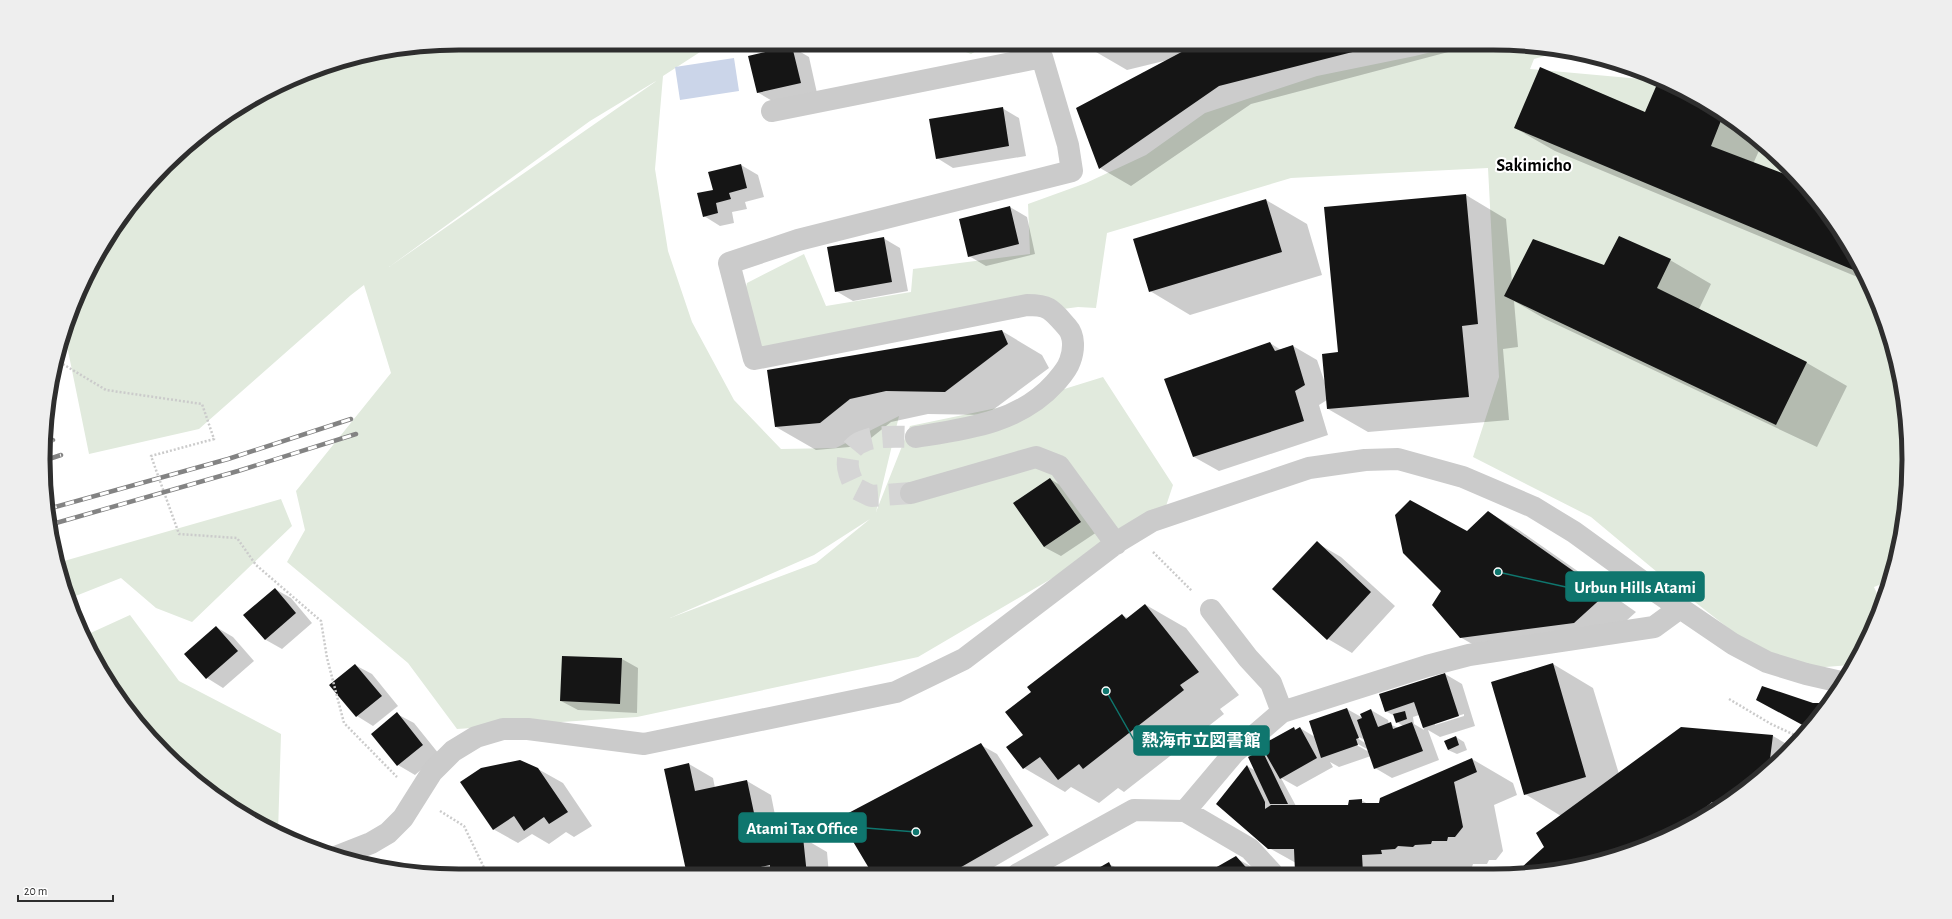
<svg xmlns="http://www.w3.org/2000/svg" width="1952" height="919" font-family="'Alegreya Sans','Noto Sans JP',sans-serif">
<rect width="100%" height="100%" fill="#fff"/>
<path fill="#e1eadd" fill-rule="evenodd" d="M 459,43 L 714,43 L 663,76 L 655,169 L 668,251 L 692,322 L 734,400 L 781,449 L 836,448 L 899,416 L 876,512 L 910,426 L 1016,404 L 1103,377 L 1173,485 L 1166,506 L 1068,569 L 918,657 L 637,717 L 457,729 L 408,663 L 287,562 L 305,530 L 296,491 L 391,373 L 364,285 L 351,295 L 199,429 L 89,454 L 64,331 L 99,251 L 146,185 L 185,146 L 251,99 L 325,65 L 378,51 ZM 656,81 L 655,82 L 389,267 L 590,121 ZM 870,519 L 816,563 L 670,618 L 814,555 Z
M 942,43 L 991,43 L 971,54 Z
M 1468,43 L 1493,43 L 1574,51 L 1615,64 L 1559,52 L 1534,59 L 1530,69 L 1663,81 L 1724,113 L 1787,165 L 1839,228 L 1877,300 L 1901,378 L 1909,459 L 1901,541 L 1889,581 L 1874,587 L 1882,605 L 1877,619 L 1851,665 L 1812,668 L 1760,653 L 1663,577 L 1591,517 L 1473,457 L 1499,377 L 1488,168 L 1291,178 L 1107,233 L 1096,308 L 1078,307 L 744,352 L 738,321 L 747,283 L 804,254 L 826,306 L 911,292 L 913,269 L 1030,254 L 1028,204 L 1086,183 L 1146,155 L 1205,113 L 1317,76 L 1415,56 Z
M 281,499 L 292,526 L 192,622 L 156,608 L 121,578 L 68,599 L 57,563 Z
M 130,615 L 179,681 L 281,734 L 278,833 L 251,820 L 185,773 L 146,734 L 99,668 L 84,636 Z"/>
<path fill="#cbd5e9" d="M 734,58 L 739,91 L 680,100 L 675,67 Z"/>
<path fill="#0003" fill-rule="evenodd" d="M 674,43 L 752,43 L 690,52 Z
M 1095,43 L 1470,43 L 1471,46 L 1251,104 L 1131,186 L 1100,168 L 1077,108 L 1168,60 L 1127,70 L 1096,52 Z
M 792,47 L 809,57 L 817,93 L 774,102 L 757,92 Z
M 1002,108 L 1019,118 L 1026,156 L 953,168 L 937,158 Z
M 1724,113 L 1762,144 L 1753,164 L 1839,228 L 1867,281 L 1555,151 L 1515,128 L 1646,114 Z
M 741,165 L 758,175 L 764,197 L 745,202 L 747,209 L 732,212 L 734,223 L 720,226 L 704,216 L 714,190 L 709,173 Z
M 1466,195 L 1506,219 L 1512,282 L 1604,267 L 1620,237 L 1670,260 L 1711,284 L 1699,309 L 1807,363 L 1847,386 L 1817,447 L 1545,319 L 1514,301 L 1518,347 L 1503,349 L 1509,420 L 1368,432 L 1328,409 L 1327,400 L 1319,405 L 1328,435 L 1219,471 L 1194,457 L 1270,343 L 1281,350 L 1293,346 L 1317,360 L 1326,386 L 1339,353 Z
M 1266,200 L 1307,224 L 1322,275 L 1190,315 L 1150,291 Z
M 1010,207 L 1027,217 L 1035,254 L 986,266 L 969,256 Z
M 883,238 L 900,248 L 908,291 L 853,301 L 836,291 Z
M 1002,331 L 1042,355 L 1049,368 L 986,415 L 928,414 L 891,422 L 861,446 L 816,450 L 776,427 Z
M 1050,479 L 1067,489 L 1097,532 L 1061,556 L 1044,547 Z
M 1488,512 L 1519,530 L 1636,612 L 1605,640 L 1491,655 L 1460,637 L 1442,591 L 1467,533 Z
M 1317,543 L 1341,557 L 1395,606 L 1352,653 L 1328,639 Z
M 275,589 L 291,598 L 312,623 L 282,649 L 266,640 L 244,615 Z
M 1146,605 L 1186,628 L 1239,695 L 1220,709 L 1224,714 L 1124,792 L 1118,788 L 1099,803 L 1071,787 L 1065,792 L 1024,768 L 1024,735 L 1033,692 L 1122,615 L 1128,618 Z
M 216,627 L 233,637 L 254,661 L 223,688 L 207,678 Z
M 622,659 L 638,668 L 637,713 L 578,710 L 561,701 Z
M 1553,664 L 1593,688 L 1619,774 L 1773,736 L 1790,746 L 1746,790 L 1652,844 L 1547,872 L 1524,872 L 1522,868 L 1546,847 L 1561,816 L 1525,794 Z
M 355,665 L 372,674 L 398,706 L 373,726 L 357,716 Z
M 1445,674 L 1462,684 L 1475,726 L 1440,737 L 1428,730 L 1439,760 L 1392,778 L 1375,768 L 1371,756 L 1339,767 L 1330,762 L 1333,767 L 1297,787 L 1281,778 L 1296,806 L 1349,806 L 1361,800 L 1368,804 L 1380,804 L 1472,759 L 1513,783 L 1517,795 L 1494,805 L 1503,851 L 1496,860 L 1489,860 L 1487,864 L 1473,864 L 1472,867 L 1456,868 L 1454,870 L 1439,869 L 1436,872 L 1421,873 L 1296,872 L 1296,863 L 1269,848 L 1247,766 L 1256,771 L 1262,751 L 1266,754 L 1294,728 L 1297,730 L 1300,728 L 1315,737 L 1347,709 L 1363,718 L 1371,710 L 1388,720 L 1389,724 L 1399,728 L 1403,726 L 1397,722 L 1395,716 L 1385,711 L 1380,695 ZM 1464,714 L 1464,716 L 1435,725 L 1435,723 ZM 1419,715 L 1424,730 L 1414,724 L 1413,717 ZM 1355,735 L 1365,740 L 1365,743 L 1354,736 ZM 1354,742 L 1369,750 L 1369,752 L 1353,743 Z
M 397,714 L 414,723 L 439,754 L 415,775 L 398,765 Z
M 1456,737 L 1464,742 L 1467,750 L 1457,754 L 1448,750 Z
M 981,745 L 997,754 L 1049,835 L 982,874 L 874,875 Z
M 689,764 L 713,778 L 715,788 L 747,781 L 771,795 L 780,840 L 803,838 L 827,852 L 829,875 L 688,875 L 665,770 Z
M 538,769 L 563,783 L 592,826 L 574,837 L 566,832 L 549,844 L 532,834 L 518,843 L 493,829 Z
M 1236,858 L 1261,872 L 1262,873 L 1216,873 Z
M 1109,864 L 1117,868 L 1120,874 L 1090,874 Z
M 563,872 L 569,876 L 538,876 Z"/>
<path fill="#151515" d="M 1094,43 L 1131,43 L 1131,44 L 1095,52 Z
M 1208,43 L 1384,43 L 1384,44 L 1219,86 L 1099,169 L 1076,108 L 1191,47 Z
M 792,46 L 801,83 L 757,93 L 748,56 Z
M 1540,67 L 1645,112 L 1658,82 L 1700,100 L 1724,113 L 1711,146 L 1800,180 L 1839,228 L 1863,274 L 1514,128 Z
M 1003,107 L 1009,146 L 936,159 L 929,119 Z
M 741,164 L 747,188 L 729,193 L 731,199 L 716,203 L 718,213 L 703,217 L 697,193 L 713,190 L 708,172 Z
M 1466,194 L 1478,324 L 1462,326 L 1469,397 L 1327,409 L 1322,354 L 1338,352 L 1324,207 Z
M 1266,199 L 1282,252 L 1149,292 L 1133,239 Z
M 1010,206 L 1019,244 L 968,257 L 959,219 Z
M 1619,236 L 1671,259 L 1657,288 L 1807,362 L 1776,425 L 1504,296 L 1533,239 L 1604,265 Z
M 884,237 L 892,282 L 835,292 L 827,247 Z
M 1002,330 L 1008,344 L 945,392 L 886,391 L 850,399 L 820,423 L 775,427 L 767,370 Z
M 1270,342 L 1275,351 L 1293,345 L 1305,385 L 1295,391 L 1304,421 L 1193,457 L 1164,379 Z
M 1050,478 L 1081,522 L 1044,547 L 1013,503 Z
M 1410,500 L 1467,531 L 1488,511 L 1606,594 L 1574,623 L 1460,638 L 1432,605 L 1441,591 L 1403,553 L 1395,515 Z
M 1317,541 L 1371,592 L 1327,640 L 1272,589 Z
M 275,588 L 296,613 L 265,640 L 243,615 Z
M 1145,604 L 1199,672 L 1180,685 L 1184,690 L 1083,769 L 1079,764 L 1058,780 L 1040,757 L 1023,769 L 1006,747 L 1023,735 L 1005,712 L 1031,692 L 1027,687 L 1122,614 L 1126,619 Z
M 216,626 L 238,651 L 206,679 L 184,654 Z
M 562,656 L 622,658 L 620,704 L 560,701 Z
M 1553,663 L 1586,777 L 1524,795 L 1491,682 Z
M 355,664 L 382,696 L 356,717 L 329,685 Z
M 1445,673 L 1459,716 L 1423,728 L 1414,702 L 1385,712 L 1379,694 Z
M 1762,686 L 1813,703 L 1828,703 L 1823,713 L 1808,728 L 1756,700 Z
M 1347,708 L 1359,738 L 1356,739 L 1358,745 L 1321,758 L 1309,721 Z
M 1371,709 L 1378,727 L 1391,722 L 1393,729 L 1412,722 L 1423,751 L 1374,769 L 1357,720 L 1362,718 L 1360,714 Z
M 1405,711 L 1407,719 L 1396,723 L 1393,714 Z
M 397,712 L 423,745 L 397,766 L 371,734 Z
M 1294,727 L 1295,730 L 1300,727 L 1317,758 L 1280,779 L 1264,751 L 1267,749 L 1263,744 Z
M 1681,727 L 1773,735 L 1769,767 L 1746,790 L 1724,803 L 1712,802 L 1685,825 L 1652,844 L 1547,872 L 1523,872 L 1521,868 L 1544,847 L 1536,833 Z
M 1456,736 L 1459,745 L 1448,750 L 1444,741 Z
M 981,743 L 1033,826 L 949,874 L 873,875 L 839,818 Z
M 1262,750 L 1288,804 L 1270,804 L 1248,757 Z
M 1472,758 L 1477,772 L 1454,782 L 1463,827 L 1455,837 L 1448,837 L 1447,841 L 1432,841 L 1431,844 L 1415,845 L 1413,847 L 1398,846 L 1395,849 L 1381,850 L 1382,854 L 1362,855 L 1363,873 L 1295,872 L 1294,849 L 1268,849 L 1216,804 L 1247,765 L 1265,802 L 1265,809 L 1271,805 L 1348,805 L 1349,800 L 1362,799 L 1362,803 L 1379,803 L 1380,798 Z
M 520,760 L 538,768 L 568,812 L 549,824 L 544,817 L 524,831 L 514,816 L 493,830 L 460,782 L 481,768 Z
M 689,763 L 695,791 L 747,780 L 760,841 L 803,837 L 807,875 L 770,875 L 770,865 L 725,875 L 687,875 L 664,769 Z
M 1236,856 L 1251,873 L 1215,874 L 1215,868 Z
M 1109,862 L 1115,874 L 1088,874 Z
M 563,871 L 564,876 L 537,876 L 537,875 Z"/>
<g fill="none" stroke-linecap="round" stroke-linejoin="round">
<path stroke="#d5d5d5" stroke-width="22" stroke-dasharray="22 11" stroke-linecap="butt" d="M 911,493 L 871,496 L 857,489 C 846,473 841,449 864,441 C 877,435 902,437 916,437"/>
<path stroke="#cbcbcb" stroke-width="2.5" stroke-dasharray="2 2" stroke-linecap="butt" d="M 56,360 L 106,390 L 202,404 L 214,439 L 151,456 L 179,534 L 237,538 L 256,565 L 321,621 L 327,658 L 344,723 L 397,777
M 1153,552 L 1192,591
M 1729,699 L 1771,724 L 1799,737
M 440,811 L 464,826 L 488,876"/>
<path stroke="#cbcbcb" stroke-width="22" d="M 772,111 L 1042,57 L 1068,145 L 1072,171 L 798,240 L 729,263 L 754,359 L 1027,305 C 1050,305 1052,310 1067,327 C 1075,336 1074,350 1070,361 C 1067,370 1061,376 1055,383 C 1019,423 966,429 916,437
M 911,493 L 1036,457 L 1059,466 L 1116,544
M 1211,610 L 1248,658 L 1271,683 L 1282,712
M 1185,811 L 1234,753 L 1282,712 L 1427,666 L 1469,655 L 1654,627 L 1680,608
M 338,856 L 371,843 L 388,833 L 403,818 L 432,772 L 453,751 L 476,737 L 503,729 L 528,729 L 644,744 L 896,692 L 964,659 L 1119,541 L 1152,521 L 1309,468 L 1365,460 L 1398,459 L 1463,477 L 1533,507 L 1574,532 L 1658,593 L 1733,644 L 1767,662 L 1806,674 L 1841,682
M 1018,874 L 1134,810 L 1185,811 L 1250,849 L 1272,873"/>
<defs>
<path id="rail" d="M 45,443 L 53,440
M 43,461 L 61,455
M 48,509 L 228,459 L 351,419
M 49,525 L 238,471 L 356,434"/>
</defs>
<use href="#rail" stroke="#838383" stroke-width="4.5"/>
<use href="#rail" stroke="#fff" stroke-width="3" stroke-dasharray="9" stroke-linecap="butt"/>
</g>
<g text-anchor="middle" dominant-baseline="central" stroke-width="4" stroke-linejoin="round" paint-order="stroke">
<g font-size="18" font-weight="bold" fill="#000" stroke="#fff">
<text x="1534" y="166">Sakimicho</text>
</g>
</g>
<path d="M0 0H1952V919H0ZM459 50H1493A409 409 0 0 1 1902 459V460A409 409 0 0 1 1493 869H459A409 409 0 0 1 50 460V459A409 409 0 0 1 459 50Z" fill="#eee" fill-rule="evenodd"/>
<path fill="none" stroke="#2e2e2e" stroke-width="5" d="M459 50H1493A409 409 0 0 1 1902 459V460A409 409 0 0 1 1493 869H459A409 409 0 0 1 50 460V459A409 409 0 0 1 459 50Z"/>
<path fill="none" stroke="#0f766e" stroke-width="1.5" d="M1498 572L1566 587M1106 691L1134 740M916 832L866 828"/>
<g fill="#0f766e" stroke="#fff" stroke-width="1.5">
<circle cx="1498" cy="572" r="4"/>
<circle cx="1106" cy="691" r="4"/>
<circle cx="916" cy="832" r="4"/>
</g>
<g fill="#0f766e" stroke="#0f766e" stroke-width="1.5">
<rect x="1566" y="572" width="138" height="29" rx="4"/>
<rect x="1134" y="726" width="135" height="29" rx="4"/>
<rect x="739" y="813" width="127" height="29" rx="4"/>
</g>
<g font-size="17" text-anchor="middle" font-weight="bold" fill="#fff">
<text x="1635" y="593">Urbun Hills Atami</text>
<text x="1201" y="746">熱海市立図書館</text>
<text x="802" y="834">Atami Tax Office</text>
</g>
<path d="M18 895v6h95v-6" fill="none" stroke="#2e2e2e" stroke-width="2"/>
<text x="24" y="895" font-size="12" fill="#2e2e2e" stroke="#ffffff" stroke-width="3" paint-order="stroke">20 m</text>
</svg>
